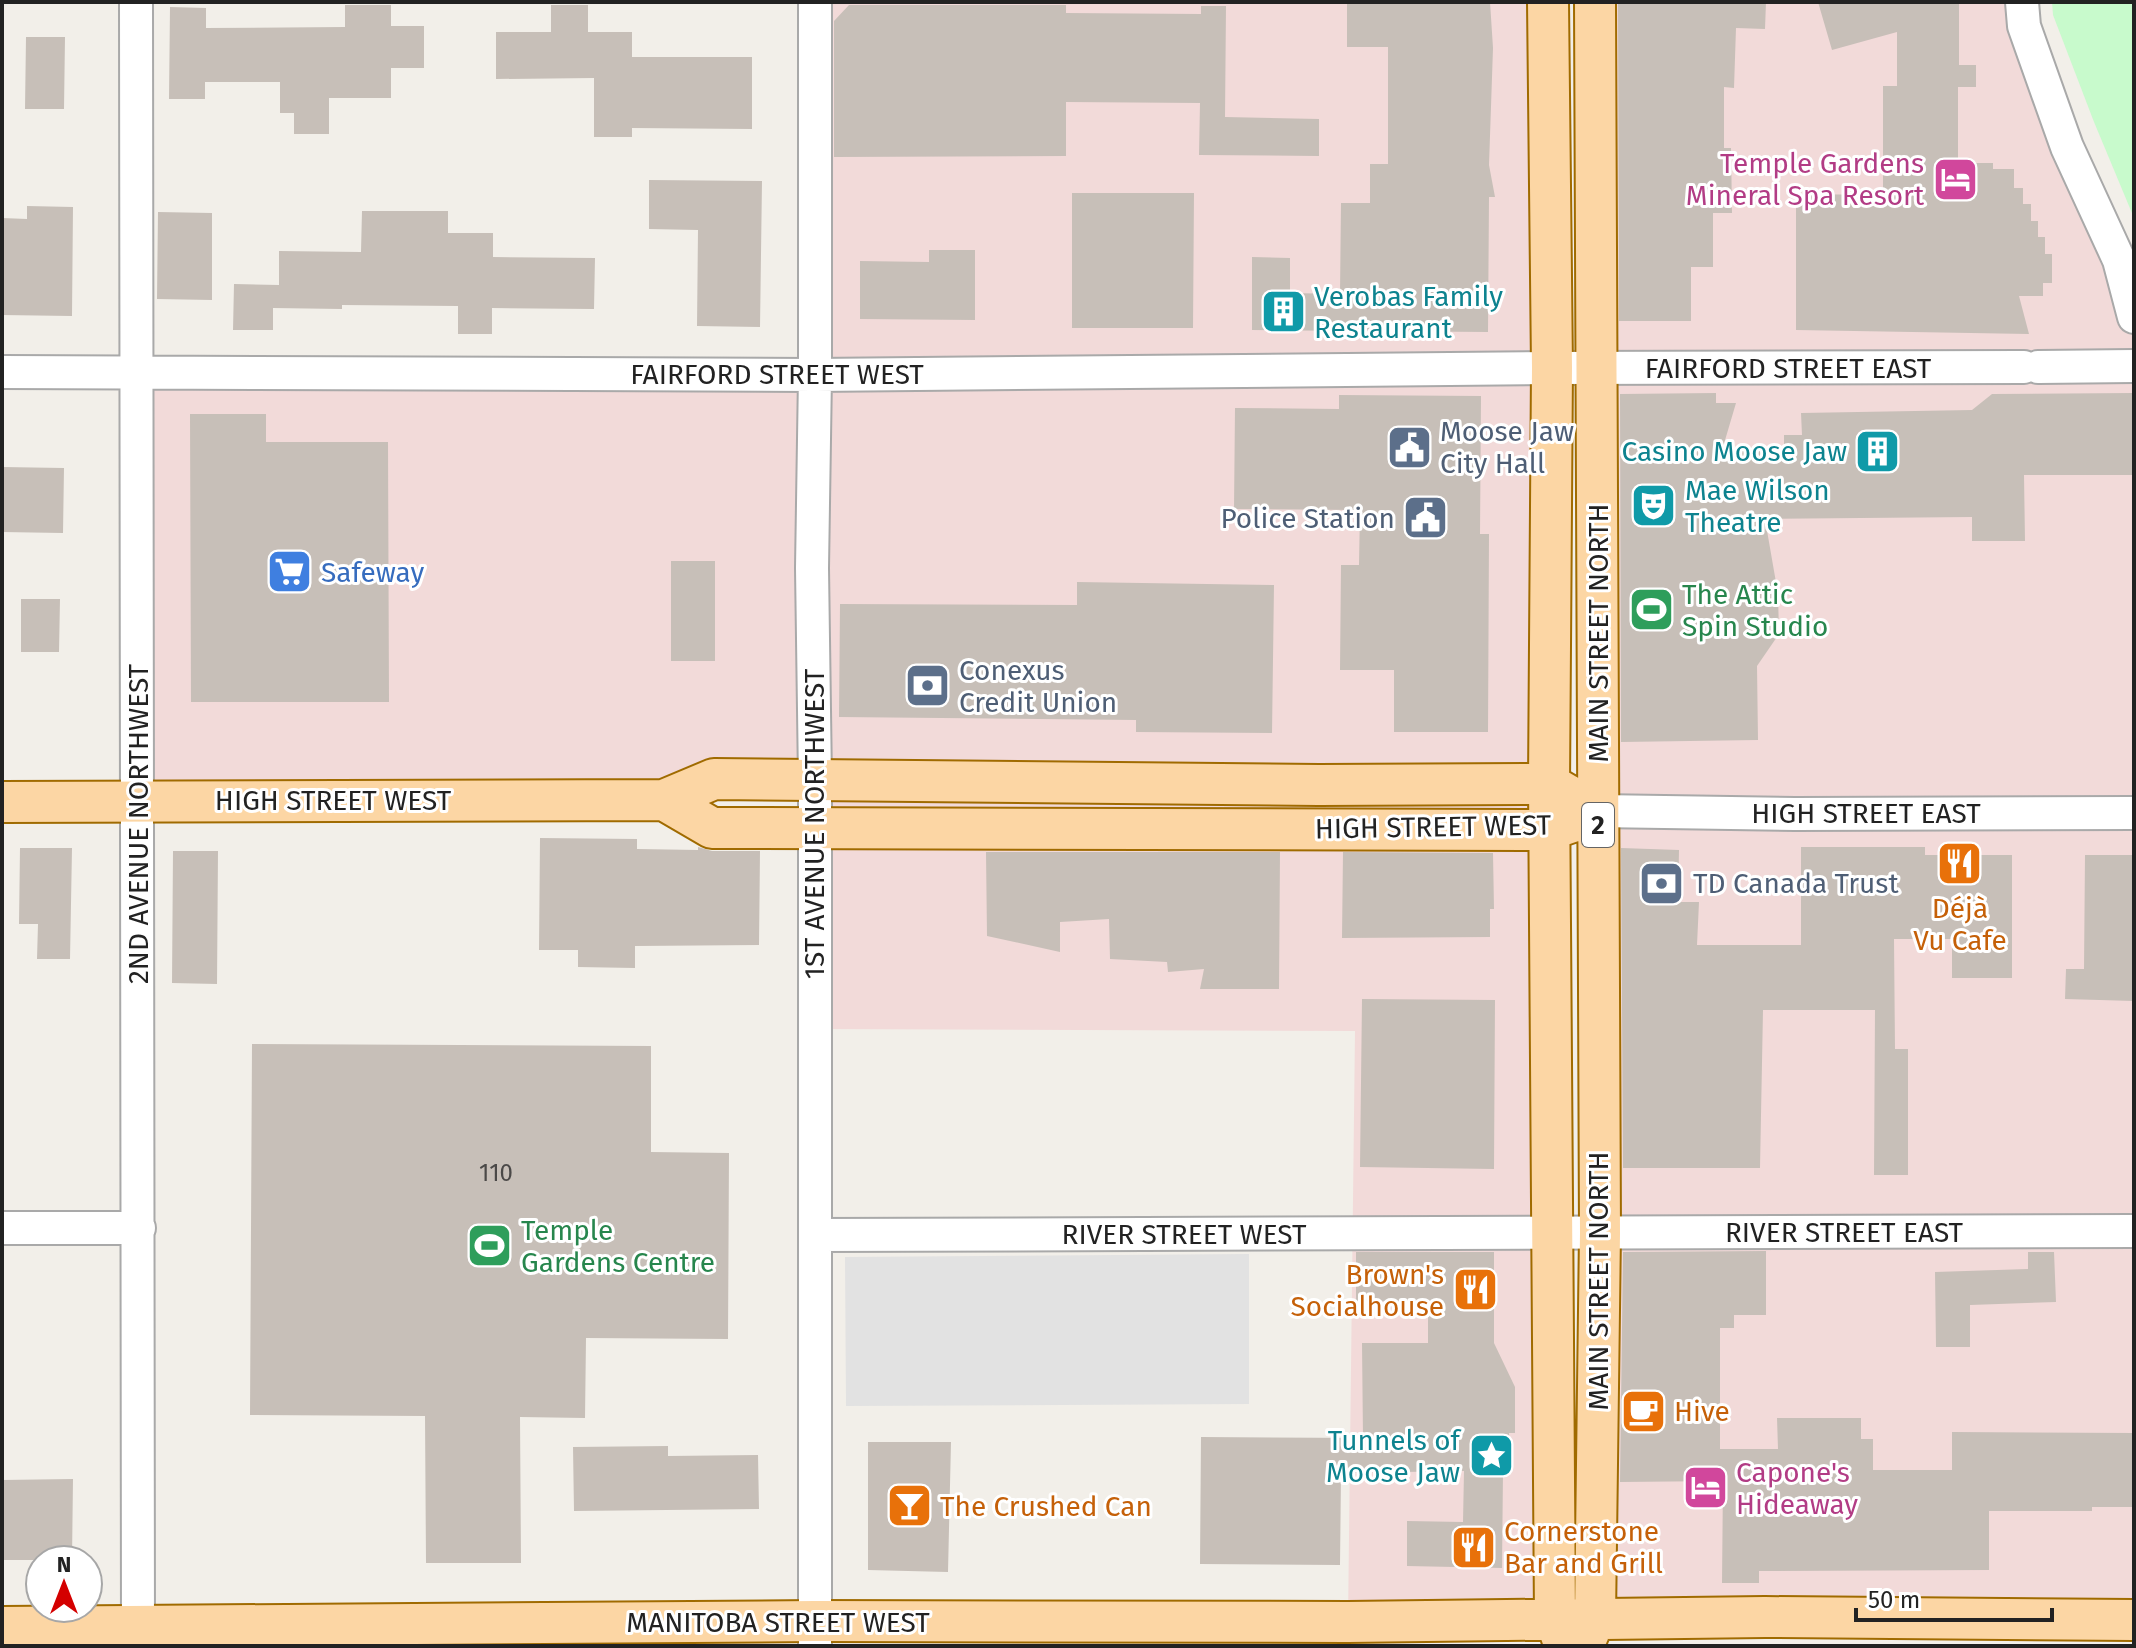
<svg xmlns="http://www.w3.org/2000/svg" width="2136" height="1648" font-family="'Fira Sans',sans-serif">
<rect width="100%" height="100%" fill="#f2efe9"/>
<path fill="#f2dad9" d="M 815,2 L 1548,2 L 1555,1618 L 1348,1622 L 1355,1031 L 815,1029 L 815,781 L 138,801 L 137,372 L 815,375 Z
M 1595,2 L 2022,2 L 2134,317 L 2134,1620 L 1595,1618 Z"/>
<path fill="#c8facc" d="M 2052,2 L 2134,2 L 2134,218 L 2094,122 L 2053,15 Z"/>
<path fill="#e2e2e2" d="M 1249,1254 L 1249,1404 L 846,1406 L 845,1257 Z"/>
<path fill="#c7bfb8" d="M 1347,2 L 1490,2 L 1493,48 L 1489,165 L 1495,197 L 1489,197 L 1488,332 L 1252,330 L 1252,257 L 1290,258 L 1290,293 L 1340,294 L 1341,203 L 1370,203 L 1370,164 L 1388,164 L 1388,47 L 1347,47 Z
M 1618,2 L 1766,2 L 1765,29 L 1736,28 L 1734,88 L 1724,87 L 1724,148 L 1731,148 L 1732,213 L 1713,213 L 1713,267 L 1691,267 L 1691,321 L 1619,321 Z
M 1818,2 L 1959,2 L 1959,65 L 1976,65 L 1976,87 L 1958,87 L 1958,163 L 1993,163 L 1993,169 L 2014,169 L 2014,188 L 2023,188 L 2023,204 L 2031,204 L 2031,221 L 2038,221 L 2038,237 L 2045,237 L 2045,254 L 2052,254 L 2052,283 L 2043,283 L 2043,296 L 2019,296 L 2029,334 L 1796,330 L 1796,194 L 1883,195 L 1883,86 L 1897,86 L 1897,32 L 1832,50 Z
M 345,5 L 391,5 L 391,26 L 424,26 L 424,68 L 391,68 L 391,98 L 329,98 L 329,134 L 294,134 L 294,113 L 280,113 L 280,82 L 205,82 L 205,99 L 169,99 L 170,7 L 206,8 L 206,28 L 345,27 Z
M 551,5 L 588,5 L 588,32 L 632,32 L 632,57 L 752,57 L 752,129 L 632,128 L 632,137 L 594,137 L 594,78 L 496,79 L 496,32 L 551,32 Z
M 849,5 L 1066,5 L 1066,13 L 1201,14 L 1201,6 L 1226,6 L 1225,117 L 1319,119 L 1319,156 L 1199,155 L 1200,103 L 1066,102 L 1066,156 L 834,157 L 834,21 Z
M 26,37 L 65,37 L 64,109 L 25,109 Z
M 649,180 L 762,181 L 760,327 L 697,326 L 698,230 L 649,229 Z
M 1072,193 L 1194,193 L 1193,328 L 1072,328 Z
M 27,206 L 73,207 L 72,316 L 2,315 L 2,218 L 27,219 Z
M 362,211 L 448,211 L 448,233 L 493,233 L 493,257 L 595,258 L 594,309 L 492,308 L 492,334 L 458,334 L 458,306 L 342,305 L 342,309 L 273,308 L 273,330 L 233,330 L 234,284 L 279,285 L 279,251 L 361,252 Z
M 158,212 L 212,213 L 212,300 L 157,299 Z
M 929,250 L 975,250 L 975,320 L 860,319 L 860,261 L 929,262 Z
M 1716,393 L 1716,403 L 1736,403 L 1723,447 L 1784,448 L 1784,435 L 1802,435 L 1801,413 L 1972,410 L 1992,394 L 2134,393 L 2134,475 L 2024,475 L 2025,541 L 1972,541 L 1972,517 L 1765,519 L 1778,594 L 1779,634 L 1757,666 L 1758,740 L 1621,742 L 1620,394 Z
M 1339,395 L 1481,396 L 1480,534 L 1489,534 L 1488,732 L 1394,732 L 1394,670 L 1340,670 L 1341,565 L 1359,565 L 1360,510 L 1234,509 L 1235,408 L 1339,409 Z
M 190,414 L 266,414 L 266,442 L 388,442 L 389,702 L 191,702 Z
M 2,467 L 64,468 L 63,533 L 2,532 Z
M 671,561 L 715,561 L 715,661 L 671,661 Z
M 1077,582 L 1274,585 L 1272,733 L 1136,732 L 1136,720 L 839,717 L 840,604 L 1077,605 Z
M 21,599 L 60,599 L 59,652 L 21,652 Z
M 540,838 L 637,839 L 637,849 L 698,850 L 698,847 L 712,851 L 760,851 L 759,945 L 635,946 L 635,968 L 578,967 L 578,950 L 539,950 Z
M 1801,847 L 1925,847 L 1925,855 L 2012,855 L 2012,978 L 1952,978 L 1952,939 L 1894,939 L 1895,1049 L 1908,1049 L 1908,1175 L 1874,1175 L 1875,1010 L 1763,1010 L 1760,1168 L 1623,1168 L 1621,848 L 1679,850 L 1678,902 L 1699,902 L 1697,945 L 1801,945 Z
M 20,848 L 72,848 L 70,959 L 37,959 L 38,924 L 19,924 Z
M 173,851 L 218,851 L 217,984 L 172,983 Z
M 986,852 L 1280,852 L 1279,989 L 1200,989 L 1204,969 L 1168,972 L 1167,962 L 1110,959 L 1109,919 L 1060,922 L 1060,952 L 987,936 Z
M 1343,852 L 1493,853 L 1494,909 L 1490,909 L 1490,937 L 1342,938 Z
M 2085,855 L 2134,855 L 2134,1001 L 2065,999 L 2066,969 L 2084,969 Z
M 1362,999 L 1495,1000 L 1494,1169 L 1360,1167 Z
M 252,1044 L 651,1046 L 651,1152 L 729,1153 L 728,1339 L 586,1338 L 585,1418 L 520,1417 L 521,1563 L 426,1563 L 425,1416 L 250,1415 Z
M 1766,1251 L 1766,1315 L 1734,1315 L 1734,1328 L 1720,1328 L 1720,1449 L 1778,1449 L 1777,1418 L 1861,1418 L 1861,1439 L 1873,1439 L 1873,1470 L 1952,1470 L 1952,1432 L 2134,1433 L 2134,1507 L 2092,1507 L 2092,1511 L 1989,1511 L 1989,1570 L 1759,1571 L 1759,1583 L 1722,1583 L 1723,1481 L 1620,1482 L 1623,1252 Z
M 1356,1252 L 1494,1252 L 1494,1343 L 1515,1387 L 1515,1433 L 1509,1433 L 1510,1470 L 1503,1471 L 1502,1568 L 1407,1566 L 1407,1521 L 1463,1522 L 1464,1471 L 1341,1473 L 1340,1565 L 1200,1564 L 1201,1437 L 1363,1438 L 1362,1343 L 1428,1343 L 1428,1302 L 1356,1301 Z
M 2028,1252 L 2054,1252 L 2056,1302 L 1970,1305 L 1970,1347 L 1936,1347 L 1935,1272 L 2028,1269 Z
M 868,1442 L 951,1442 L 948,1572 L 868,1570 Z
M 668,1446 L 668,1456 L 758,1455 L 759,1509 L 574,1511 L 573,1447 Z
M 73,1479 L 72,1560 L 2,1560 L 2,1480 Z"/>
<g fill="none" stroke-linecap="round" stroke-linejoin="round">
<defs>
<path id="minor" d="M 136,2 L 138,1646
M 815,2 L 815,375 L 812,568 L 815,780 L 815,1646
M 2022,2 L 2024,26 L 2067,147 L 2119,260 L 2134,317
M 2038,367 L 2134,366
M 2,372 L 815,375 L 1552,368 L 2024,367
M 1598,811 L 1795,814 L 2134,813
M 2,1228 L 139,1228
M 815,1235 L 2134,1231"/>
<path id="major" d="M 1548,2 L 1552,368 L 1549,784 L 1555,1618 L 1563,1641
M 664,800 L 712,828 L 1549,830 L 1572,822
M 2,802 L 664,800 L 714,779 L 1319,785 L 1549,784 L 1573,798
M 2,1627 L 815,1621 L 1348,1622 L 1765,1617 L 2134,1620
M 1585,1642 L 1595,1618 L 1600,1233 L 1595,2"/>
</defs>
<use href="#minor" stroke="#a9a9a9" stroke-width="36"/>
<use href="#major" stroke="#a06b00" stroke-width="44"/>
<use href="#minor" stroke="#fff" stroke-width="32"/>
<use href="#major" stroke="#fcd6a4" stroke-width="40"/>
</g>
<defs>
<symbol id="hotel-square" viewBox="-11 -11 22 22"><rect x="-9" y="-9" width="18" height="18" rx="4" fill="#d1479c" stroke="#fff"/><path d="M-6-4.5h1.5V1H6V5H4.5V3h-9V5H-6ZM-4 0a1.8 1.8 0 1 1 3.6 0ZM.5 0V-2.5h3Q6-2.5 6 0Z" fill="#fff"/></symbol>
<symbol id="building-square" viewBox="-11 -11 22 22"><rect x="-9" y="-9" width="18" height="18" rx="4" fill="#0f9aa8" stroke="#fff"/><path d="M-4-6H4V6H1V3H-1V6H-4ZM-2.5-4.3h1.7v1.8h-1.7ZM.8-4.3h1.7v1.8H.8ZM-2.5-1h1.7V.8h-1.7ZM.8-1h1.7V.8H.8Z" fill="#fff"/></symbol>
<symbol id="civic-square" viewBox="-11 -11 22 22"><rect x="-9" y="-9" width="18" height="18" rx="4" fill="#5c6f8a" stroke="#fff"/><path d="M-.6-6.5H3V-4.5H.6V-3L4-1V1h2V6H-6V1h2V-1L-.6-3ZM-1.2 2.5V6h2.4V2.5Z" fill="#fff"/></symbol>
<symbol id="theatre-square" viewBox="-11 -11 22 22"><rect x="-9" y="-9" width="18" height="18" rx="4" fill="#0f9aa8" stroke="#fff"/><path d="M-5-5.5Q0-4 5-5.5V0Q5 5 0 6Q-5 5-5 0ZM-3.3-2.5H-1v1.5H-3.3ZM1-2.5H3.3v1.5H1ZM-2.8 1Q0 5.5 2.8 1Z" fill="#fff"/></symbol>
<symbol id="supermarket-square" viewBox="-11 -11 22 22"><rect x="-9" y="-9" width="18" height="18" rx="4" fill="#3f7fe0" stroke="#fff"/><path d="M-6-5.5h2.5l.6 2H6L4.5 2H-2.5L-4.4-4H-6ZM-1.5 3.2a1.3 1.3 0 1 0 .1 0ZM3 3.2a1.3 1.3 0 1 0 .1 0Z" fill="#fff"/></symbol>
<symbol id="stadium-square" viewBox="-11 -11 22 22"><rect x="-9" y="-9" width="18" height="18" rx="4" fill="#2e9e5b" stroke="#fff"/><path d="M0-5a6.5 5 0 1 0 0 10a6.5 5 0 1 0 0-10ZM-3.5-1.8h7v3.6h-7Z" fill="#fff"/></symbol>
<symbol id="bank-square" viewBox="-11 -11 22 22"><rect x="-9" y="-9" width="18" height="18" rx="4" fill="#5c6f8a" stroke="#fff"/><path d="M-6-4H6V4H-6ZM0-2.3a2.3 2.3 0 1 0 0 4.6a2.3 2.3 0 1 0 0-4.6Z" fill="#fff"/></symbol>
<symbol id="restaurant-square" viewBox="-11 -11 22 22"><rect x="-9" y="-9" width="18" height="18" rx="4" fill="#e8710a" stroke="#fff"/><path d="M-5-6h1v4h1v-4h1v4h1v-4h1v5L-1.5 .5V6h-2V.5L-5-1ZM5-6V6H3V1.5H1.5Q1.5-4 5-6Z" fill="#fff"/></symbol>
<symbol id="cafe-square" viewBox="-11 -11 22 22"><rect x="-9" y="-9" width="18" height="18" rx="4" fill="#e8710a" stroke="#fff"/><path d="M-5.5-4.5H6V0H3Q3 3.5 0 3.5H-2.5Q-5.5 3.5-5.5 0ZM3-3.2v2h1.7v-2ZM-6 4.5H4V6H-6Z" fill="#fff"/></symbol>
<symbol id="sight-square" viewBox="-11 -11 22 22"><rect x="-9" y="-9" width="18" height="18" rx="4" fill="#0f9aa8" stroke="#fff"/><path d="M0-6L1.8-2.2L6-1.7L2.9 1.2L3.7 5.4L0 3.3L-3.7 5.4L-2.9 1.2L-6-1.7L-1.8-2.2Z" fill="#fff"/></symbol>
<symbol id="bar-square" viewBox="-11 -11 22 22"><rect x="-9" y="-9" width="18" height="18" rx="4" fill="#e8710a" stroke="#fff"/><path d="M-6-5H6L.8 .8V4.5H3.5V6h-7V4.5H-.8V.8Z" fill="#fff"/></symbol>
</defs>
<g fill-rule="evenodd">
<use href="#hotel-square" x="1930" y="154" width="51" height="51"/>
<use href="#building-square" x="1258" y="286" width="51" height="51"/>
<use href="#civic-square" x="1384" y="422" width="51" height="51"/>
<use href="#building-square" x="1852" y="426" width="51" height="51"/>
<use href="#theatre-square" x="1628" y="480" width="51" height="51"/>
<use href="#civic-square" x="1400" y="492" width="51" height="51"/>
<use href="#supermarket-square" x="264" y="546" width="51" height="51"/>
<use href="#stadium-square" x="1626" y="584" width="51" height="51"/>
<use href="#bank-square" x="902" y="660" width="51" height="51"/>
<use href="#restaurant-square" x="1934" y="838" width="51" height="51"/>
<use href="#bank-square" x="1636" y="858" width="51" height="51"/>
<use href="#stadium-square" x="464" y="1220" width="51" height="51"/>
<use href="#restaurant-square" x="1450" y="1264" width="51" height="51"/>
<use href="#cafe-square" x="1618" y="1386" width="51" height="51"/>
<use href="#sight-square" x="1466" y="1430" width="51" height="51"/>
<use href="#hotel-square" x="1680" y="1462" width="51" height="51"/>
<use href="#bar-square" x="884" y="1480" width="51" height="51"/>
<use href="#restaurant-square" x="1448" y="1522" width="51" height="51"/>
</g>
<g text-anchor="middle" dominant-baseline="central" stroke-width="6" stroke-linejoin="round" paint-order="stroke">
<g font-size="24" fill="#4b4948">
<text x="496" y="1173">110</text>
</g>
<rect fill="#fff" stroke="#646464" stroke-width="2" x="1582" y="803" width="32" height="44" rx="6"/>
<g font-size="26" font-weight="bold" fill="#222">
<text x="1598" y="825">2</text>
</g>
<g font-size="28" fill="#b23c85" stroke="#fff" text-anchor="end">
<text x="1924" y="163">Temple Gardens<tspan x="1924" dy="32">Mineral Spa Resort</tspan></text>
<text x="1736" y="1472" text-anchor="start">Capone's<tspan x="1736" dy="32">Hideaway</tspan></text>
</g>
<g font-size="28" fill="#0d838f" stroke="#fff" text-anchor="start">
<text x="1314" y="296">Verobas Family<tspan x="1314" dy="32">Restaurant</tspan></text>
<text x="1847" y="451" text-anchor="end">Casino Moose Jaw</text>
<text x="1685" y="490">Mae Wilson<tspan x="1685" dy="32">Theatre</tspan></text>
<text x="1460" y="1440" text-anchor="end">Tunnels of<tspan x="1460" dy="32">Moose Jaw</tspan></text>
</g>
<g font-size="28" fill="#222" stroke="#fff">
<text x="1788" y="368">FAIRFORD STREET EAST</text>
<text x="777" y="374">FAIRFORD STREET WEST</text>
<text transform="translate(1598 633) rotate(-90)">MAIN STREET NORTH</text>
<text x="333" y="800">HIGH STREET WEST</text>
<text x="1866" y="813">HIGH STREET EAST</text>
<text transform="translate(138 824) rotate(-90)">2ND AVENUE NORTHWEST</text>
<text transform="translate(814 824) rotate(-90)">1ST AVENUE NORTHWEST</text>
<text transform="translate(1433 827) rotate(-1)">HIGH STREET WEST</text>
<text x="1844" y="1232">RIVER STREET EAST</text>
<text x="1184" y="1234">RIVER STREET WEST</text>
<text transform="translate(1598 1281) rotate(-90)">MAIN STREET NORTH</text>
<text x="778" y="1622">MANITOBA STREET WEST</text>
</g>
<g font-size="28" fill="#4e5e75" stroke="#fff" text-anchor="start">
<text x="1440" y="431">Moose Jaw<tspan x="1440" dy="32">City Hall</tspan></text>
<text x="1395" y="518" text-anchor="end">Police Station</text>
<text x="959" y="670">Conexus<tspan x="959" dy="32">Credit Union</tspan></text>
<text x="1693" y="883">TD Canada Trust</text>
</g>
<g font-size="28" fill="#366cbe" stroke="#fff" text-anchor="start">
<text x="321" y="572">Safeway</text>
</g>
<g font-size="28" fill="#27864d" stroke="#fff" text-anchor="start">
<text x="1682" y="594">The Attic<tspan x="1682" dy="32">Spin Studio</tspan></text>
<text x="521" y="1230">Temple<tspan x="521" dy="32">Gardens Centre</tspan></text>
</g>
<g font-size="28" fill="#c56008" stroke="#fff" text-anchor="start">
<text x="1960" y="908" text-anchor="middle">Déjà<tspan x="1960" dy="32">Vu Cafe</tspan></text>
<text x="1444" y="1274" text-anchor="end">Brown's<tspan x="1444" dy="32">Socialhouse</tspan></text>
<text x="1674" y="1411">Hive</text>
<text x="940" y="1506">The Crushed Can</text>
<text x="1504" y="1531">Cornerstone<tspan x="1504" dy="32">Bar and Grill</tspan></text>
</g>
</g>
<rect width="2136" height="1648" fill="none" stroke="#222222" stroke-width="8"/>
<g transform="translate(64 1584)"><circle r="38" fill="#ffffff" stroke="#a7a7a7" stroke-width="2"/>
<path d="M0-6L14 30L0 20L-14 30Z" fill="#d40000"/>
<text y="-12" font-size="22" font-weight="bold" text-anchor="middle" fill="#222222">N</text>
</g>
<path d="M1856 1608v12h196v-12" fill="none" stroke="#222222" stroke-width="4"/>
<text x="1868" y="1608" font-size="24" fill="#222222" stroke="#ffffff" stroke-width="6" paint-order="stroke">50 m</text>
</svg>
